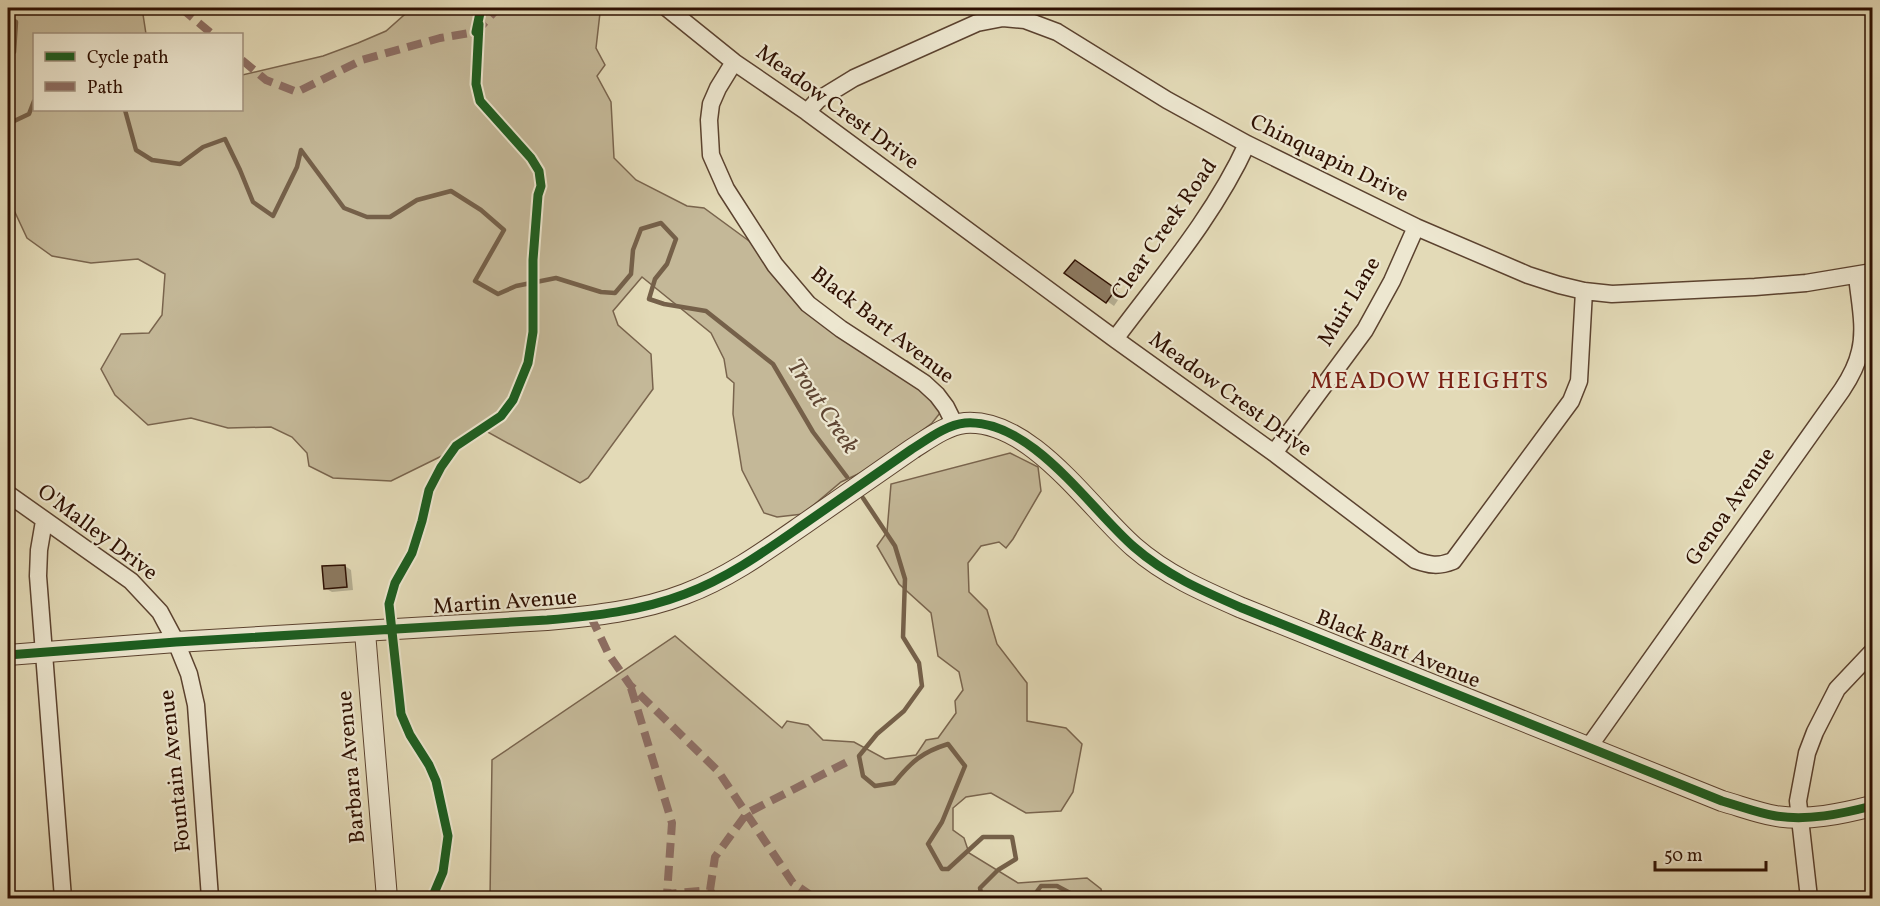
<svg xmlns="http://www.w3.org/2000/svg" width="1880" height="906" font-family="Vollkorn,serif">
<rect width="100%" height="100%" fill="#e3dab7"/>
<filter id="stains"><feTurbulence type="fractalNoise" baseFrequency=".00333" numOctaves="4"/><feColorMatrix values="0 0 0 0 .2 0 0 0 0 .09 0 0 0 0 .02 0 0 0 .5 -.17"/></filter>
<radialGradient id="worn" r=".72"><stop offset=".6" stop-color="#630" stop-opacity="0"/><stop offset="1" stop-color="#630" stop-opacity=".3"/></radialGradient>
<path fill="#c4b898" stroke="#79644d" stroke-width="1.5" d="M 8,8 L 142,8 L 146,34 L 34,34 L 34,110 L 242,110 L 242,75 L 323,56 L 358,43 L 386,31 L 412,8 L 602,8 L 600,13 L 596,48 L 605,65 L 597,76 L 611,102 L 614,158 L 636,180 L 687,206 L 704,208 L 760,249 L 869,355 L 907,361 L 925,374 L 940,413 L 932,423 L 871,468 L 841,482 L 803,514 L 777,517 L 764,513 L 742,470 L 733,414 L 734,383 L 727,377 L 724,359 L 711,333 L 642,277 L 613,311 L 618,325 L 651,354 L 653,389 L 588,478 L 580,483 L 486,431 L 474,433 L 468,442 L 458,448 L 391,481 L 333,478 L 309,466 L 307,453 L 292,437 L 271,427 L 228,428 L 191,418 L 148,425 L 115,395 L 101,369 L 121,334 L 149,333 L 162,315 L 165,274 L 138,259 L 91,263 L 52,256 L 27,238 L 12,206 L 8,203 Z
M 1010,453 L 1038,467 L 1041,491 L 1013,539 L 1006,548 L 999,542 L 981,546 L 968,563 L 969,592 L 987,610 L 997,644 L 1027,683 L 1027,721 L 1066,728 L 1082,744 L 1073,792 L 1061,811 L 1026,813 L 991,793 L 966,797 L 953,808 L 953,830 L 964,838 L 969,853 L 1018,883 L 1087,878 L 1101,889 L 1103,898 L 490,898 L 492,760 L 675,636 L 782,728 L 787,721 L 808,725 L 823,740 L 854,742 L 885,759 L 916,755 L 926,740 L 938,738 L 956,713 L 955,701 L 963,690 L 959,672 L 938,656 L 931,613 L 899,584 L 877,546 L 887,532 L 891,484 Z"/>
<path fill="#0003" d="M 1081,265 L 1122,294 L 1114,306 L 1067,273 Z
M 345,566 L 351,570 L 353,590 L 332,592 L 325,588 Z"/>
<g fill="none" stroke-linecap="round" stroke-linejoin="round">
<path stroke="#756049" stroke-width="4.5" d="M 8,17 L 16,22 L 14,52 L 8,56
M 125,110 L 136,150 L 152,160 L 180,164 L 203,147 L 225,139 L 240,170 L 253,202 L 273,216 L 297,167 L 301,150 L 344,208 L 367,217 L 390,217 L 417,200 L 451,191 L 481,210 L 504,230 L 475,281 L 498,294 L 516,286 L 556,278 L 601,292 L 615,293 L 631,274 L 633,250 L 641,229 L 661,223 L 676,239 L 667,264 L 655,279 L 649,299 L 664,304 L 706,311 L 773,364 L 813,432 L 847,477
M 8,122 L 10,123 L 29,114 L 34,101
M 863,498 L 895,546 L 905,579 L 903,637 L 919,663 L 922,686 L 904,711 L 877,734 L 859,756 L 863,776 L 875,786 L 894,783 C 911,762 922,752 948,744 L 965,766 L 942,822 L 928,844 L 942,869 L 948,869 L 983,837 L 1012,837 L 1016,859 L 998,870 L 980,888 L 982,898
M 1032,898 L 1041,886 L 1057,886 L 1072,894 L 1072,898"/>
</g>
<path fill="#8c7960" stroke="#2e1002" stroke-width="1.5" d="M 1075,260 L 1116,289 L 1106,303 L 1064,273 Z
M 345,565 L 347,587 L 324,589 L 322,566 Z"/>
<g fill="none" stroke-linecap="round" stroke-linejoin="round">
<defs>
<path id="minor" d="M 667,8 L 734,62 L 807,112 L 1115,339 L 1274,453 L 1415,560 C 1429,565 1438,567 1453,561 L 1571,401 L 1579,381 L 1584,291
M 734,62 L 718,88 L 711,104 L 709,120 L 711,155 L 726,189 L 775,265 L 808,304 L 841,329 L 924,383 L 937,395 L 946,407 L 955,425
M 807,112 L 818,100 L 854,78 L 977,23 L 1003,18 L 1025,20 L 1057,32 L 1167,100 L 1247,144 L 1416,227 L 1528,275 L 1559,285 L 1584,291 L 1612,294 L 1755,287 L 1806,283 L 1872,272
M 1115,339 C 1162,276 1214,216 1247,144
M 1274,453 L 1365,330 L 1392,281 L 1416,227
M 8,494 L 131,581 L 160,612 L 176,642 L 189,674 L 196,705 L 210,898
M 44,521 L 39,550 L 38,576 L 63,898
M 1588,748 L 1842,390 C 1850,378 1857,365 1860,351 C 1866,327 1859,299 1857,275
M 1809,898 L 1798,801 L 1807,753 L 1815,732 L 1837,689 L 1872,652"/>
<path id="tertiary" d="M 365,632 L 387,898
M 8,655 L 176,642 L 547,620 C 594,616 641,611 685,594 C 730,577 768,549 807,522 C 842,498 877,473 912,449 C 928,439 946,425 965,423 C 1031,418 1090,509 1134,547 C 1166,575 1203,591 1242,608 L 1722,801 C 1740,806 1758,813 1776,816 C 1808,821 1841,814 1872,806"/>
</defs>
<use href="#minor" stroke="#5b422f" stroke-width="19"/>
<use href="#tertiary" stroke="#5b422f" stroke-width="22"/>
<use href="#minor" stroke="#ede7d0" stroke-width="16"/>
<use href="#tertiary" stroke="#ede7d0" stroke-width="20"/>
<path stroke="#8d6e63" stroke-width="8" stroke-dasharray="15 8" stroke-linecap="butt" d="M 181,8 L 212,34
M 242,60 L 266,80 L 297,92 L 362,60 L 440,38 L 476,32 L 498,8
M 591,617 L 609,655 L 630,685 L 718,771 L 793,883 L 815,898
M 631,688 L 672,823 L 667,894 L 710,890 L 715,898
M 710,890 L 715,857 L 747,813 L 849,761"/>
<defs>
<path id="cycleway" d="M 8,655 L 176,642 L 547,620 C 594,616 641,611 685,594 C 730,577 768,549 807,522 C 842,498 877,473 912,449 C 928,439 946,425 965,423 C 1031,418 1090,509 1134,547 C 1166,575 1203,591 1242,608 L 1722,801 C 1740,806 1758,813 1776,816 C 1808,821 1841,814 1872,806
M 432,898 L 443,872 L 448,836 L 436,781 L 429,765 L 410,735 L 401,714 L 389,604 L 395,583 L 412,553 L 422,521 L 429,490 L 441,467 L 456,446 L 501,416 L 513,400 L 528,363 L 533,332 L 533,260 L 538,195 L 541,186 L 539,171 L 531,158 L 480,101 L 476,84 L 479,24 L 476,32 L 481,8"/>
</defs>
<use href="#cycleway" stroke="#ede7d0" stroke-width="13"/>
<use href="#cycleway" stroke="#1b5e20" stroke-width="9"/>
</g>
<g text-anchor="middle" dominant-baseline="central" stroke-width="4.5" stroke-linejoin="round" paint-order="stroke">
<g font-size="22" fill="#2e1002" stroke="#ede7d0">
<text transform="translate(837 108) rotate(36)">Meadow Crest Drive</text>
<text transform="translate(1329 159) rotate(26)">Chinquapin Drive</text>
<text transform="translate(1165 230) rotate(-55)">Clear Creek Road</text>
<text transform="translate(1350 302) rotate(-59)">Muir Lane</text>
<text transform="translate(882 326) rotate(38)">Black Bart Avenue</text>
<text transform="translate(1230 395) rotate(36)">Meadow Crest Drive</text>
<text transform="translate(1731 507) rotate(-55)">Genoa Avenue</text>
<text transform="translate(97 533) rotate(37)">O'Malley Drive</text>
<text transform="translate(505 603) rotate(-4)">Martin Avenue</text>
<text transform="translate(1398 650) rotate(22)">Black Bart Avenue</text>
<text transform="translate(352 767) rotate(-95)">Barbara Avenue</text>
<text transform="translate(176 771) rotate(-96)">Fountain Avenue</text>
</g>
<g font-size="24" letter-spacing="1.5" fill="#7a1f14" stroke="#ede7d0">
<text x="1430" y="382">MEADOW HEIGHTS</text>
</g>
<g font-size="24" font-style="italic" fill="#5e4532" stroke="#ede7d0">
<text transform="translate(822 407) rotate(56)">Trout Creek</text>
</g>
</g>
<rect width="1880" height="906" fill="none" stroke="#e3dab7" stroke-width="30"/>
<rect x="9" y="9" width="1862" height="888" fill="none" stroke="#2e1002" stroke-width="3"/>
<rect x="15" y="15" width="1850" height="876" fill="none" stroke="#2e1002" stroke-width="1.5"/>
<rect x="33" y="33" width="210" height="78" fill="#ede7d0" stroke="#a1917e" stroke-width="1.5"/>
<rect x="45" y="52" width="30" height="9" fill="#1b5e20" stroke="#a1917e" stroke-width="1.5"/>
<text x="87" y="63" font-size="18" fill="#2e1002">Cycle path</text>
<rect x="45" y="82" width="30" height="9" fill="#8d6e63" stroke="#a1917e" stroke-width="1.5"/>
<text x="87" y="93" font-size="18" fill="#2e1002">Path</text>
<path d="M1655 861v9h111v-9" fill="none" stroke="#2e1002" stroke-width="3"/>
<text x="1664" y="861" font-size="18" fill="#2e1002" stroke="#ede7d0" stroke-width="4.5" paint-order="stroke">50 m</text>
<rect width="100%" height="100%" filter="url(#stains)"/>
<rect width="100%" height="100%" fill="url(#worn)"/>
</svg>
